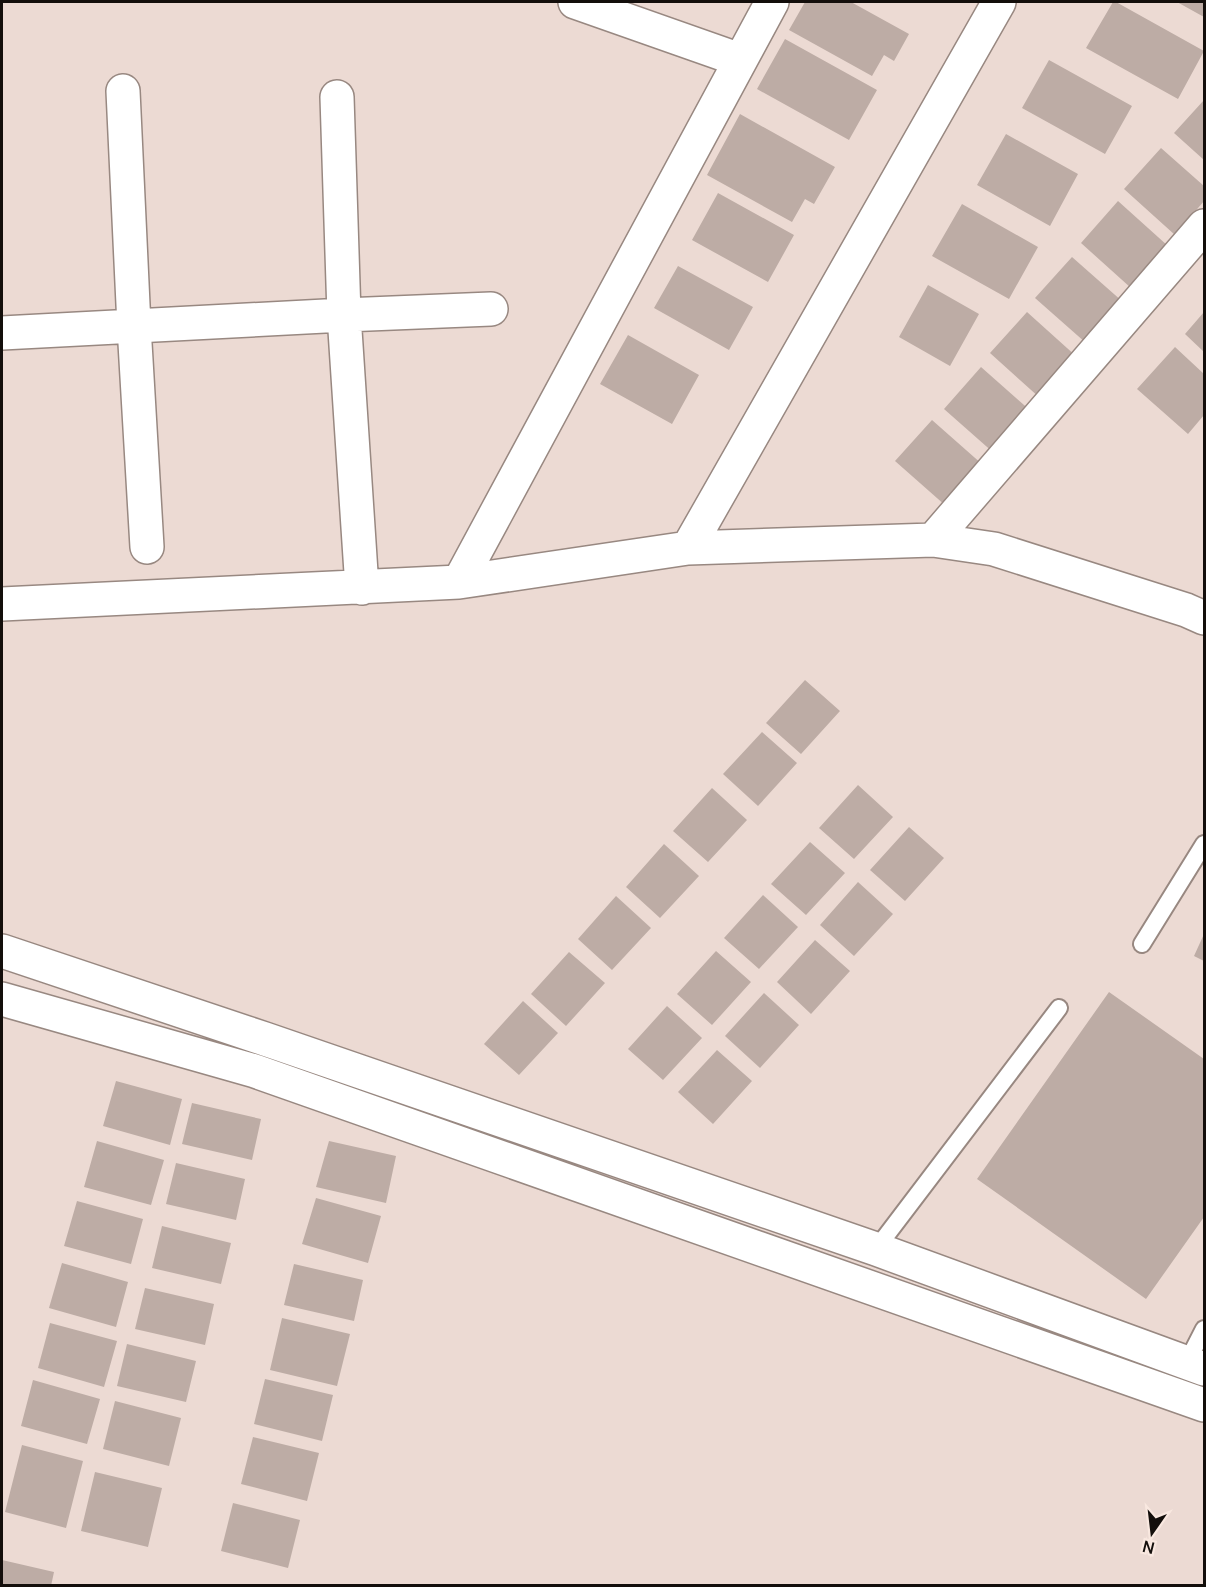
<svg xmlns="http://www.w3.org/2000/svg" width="1206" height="1587" font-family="Manrope,sans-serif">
<rect width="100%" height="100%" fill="#ecdad3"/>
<path fill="#bdaca5" d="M 805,2 L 851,2 L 909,34 L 894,61 L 884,55 L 872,76 L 789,30 Z
M 1113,2 L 1116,2 L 1204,51 L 1178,99 L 1086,48 Z
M 1177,2 L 1204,2 L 1204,17 Z
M 785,39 L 877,90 L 849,140 L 757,89 Z
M 1049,60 L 1132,106 L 1105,154 L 1022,108 Z
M 1204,100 L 1204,160 L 1174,133 Z
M 740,114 L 835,167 L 814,204 L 805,199 L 792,222 L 707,175 Z
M 1006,134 L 1078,174 L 1050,226 L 977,185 Z
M 1161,148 L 1204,186 L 1204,201 L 1175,235 L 1124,189 Z
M 718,193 L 794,235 L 768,282 L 692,240 Z
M 1118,201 L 1168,246 L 1131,288 L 1081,243 Z
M 962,204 L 1038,247 L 1009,299 L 932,256 Z
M 1072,257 L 1123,302 L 1086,343 L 1035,298 Z
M 678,266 L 753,307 L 729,350 L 654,308 Z
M 928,285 L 979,314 L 950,366 L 899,337 Z
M 1027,312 L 1077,357 L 1040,398 L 990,353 Z
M 1204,312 L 1204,352 L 1185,334 Z
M 628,335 L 699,375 L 672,424 L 600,384 Z
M 1175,347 L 1204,374 L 1204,415 L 1188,434 L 1137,389 Z
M 981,367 L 1032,412 L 995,454 L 944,409 Z
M 932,420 L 983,465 L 946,506 L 895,461 Z
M 805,680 L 840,711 L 801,754 L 766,723 Z
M 762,732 L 797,763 L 758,806 L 723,774 Z
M 858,785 L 893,817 L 854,859 L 819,828 Z
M 712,788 L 747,820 L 708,862 L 673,831 Z
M 909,827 L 944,858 L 905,901 L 870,870 Z
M 810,842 L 845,873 L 806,915 L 771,884 Z
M 664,844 L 699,876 L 660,918 L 626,887 Z
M 858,882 L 893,914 L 854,956 L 820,925 Z
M 763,895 L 798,927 L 759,969 L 724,938 Z
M 616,896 L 651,928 L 612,970 L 578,939 Z
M 1204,934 L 1204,961 L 1194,956 Z
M 815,940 L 850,971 L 811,1014 L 777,982 Z
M 716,951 L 751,982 L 712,1025 L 677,994 Z
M 569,952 L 605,983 L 566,1026 L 531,994 Z
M 1109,992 L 1204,1059 L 1204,1217 L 1146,1299 L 977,1179 Z
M 764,993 L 799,1025 L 760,1068 L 725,1036 Z
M 523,1001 L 558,1033 L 519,1075 L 484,1044 Z
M 667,1006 L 702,1038 L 663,1080 L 628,1049 Z
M 717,1050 L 752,1081 L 713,1124 L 678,1092 Z
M 116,1081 L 182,1099 L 170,1145 L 103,1126 Z
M 192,1103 L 261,1119 L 252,1160 L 182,1144 Z
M 97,1141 L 164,1160 L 151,1205 L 84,1187 Z
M 329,1141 L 396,1156 L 386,1203 L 316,1187 Z
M 176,1163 L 245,1179 L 236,1220 L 166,1204 Z
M 316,1198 L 381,1216 L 368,1263 L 302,1244 Z
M 77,1201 L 143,1219 L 131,1264 L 64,1246 Z
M 162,1226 L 231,1243 L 221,1284 L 152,1268 Z
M 62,1263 L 128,1282 L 116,1327 L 49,1308 Z
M 294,1264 L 363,1280 L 354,1321 L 284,1305 Z
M 145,1288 L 214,1304 L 205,1345 L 135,1329 Z
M 282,1318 L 350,1334 L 337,1386 L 270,1370 Z
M 50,1323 L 117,1341 L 104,1387 L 38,1368 Z
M 127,1344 L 196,1361 L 186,1402 L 117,1386 Z
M 265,1379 L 333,1395 L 322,1441 L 254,1424 Z
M 33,1380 L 100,1399 L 87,1444 L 21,1426 Z
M 115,1401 L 181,1418 L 169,1466 L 103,1449 Z
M 253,1437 L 319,1453 L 307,1501 L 241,1484 Z
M 22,1445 L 83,1461 L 66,1528 L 5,1512 Z
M 95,1472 L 162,1488 L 148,1547 L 81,1531 Z
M 233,1503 L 300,1520 L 288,1568 L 221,1551 Z
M 2,1560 L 54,1572 L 51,1586 L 2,1586 Z"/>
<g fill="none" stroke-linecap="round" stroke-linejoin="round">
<defs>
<path id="service" d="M 1142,944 L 1204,844
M 876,1249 L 1059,1008
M 1184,1368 L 1204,1329"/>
<path id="minor" d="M 575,2 L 740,60
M 123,91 L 134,326 L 147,547
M 337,97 L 344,315 L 362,588
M 2,333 L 344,315 L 491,309
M 933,540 L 1204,226
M 688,548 L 999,2
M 459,582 L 772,2
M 2,604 L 459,582 L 688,548 L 933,540 L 994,549 L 1186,610 L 1204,618
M 2,951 L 265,1039 L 876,1249 L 1204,1369
M 2,999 L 255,1071 L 1204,1405"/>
</defs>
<use href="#service" stroke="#988881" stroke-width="20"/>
<use href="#minor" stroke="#988881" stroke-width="36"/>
<use href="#service" stroke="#fff" stroke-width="16"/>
<use href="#minor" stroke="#fff" stroke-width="33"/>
</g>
<rect width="1206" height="1587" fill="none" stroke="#130e0b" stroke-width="6"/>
<g transform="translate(1152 1533) rotate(194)" stroke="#f9e8e0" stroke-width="4.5" paint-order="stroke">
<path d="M0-4.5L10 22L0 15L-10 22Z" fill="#130e0b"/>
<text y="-9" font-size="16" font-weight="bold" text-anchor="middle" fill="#130e0b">N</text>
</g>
</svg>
